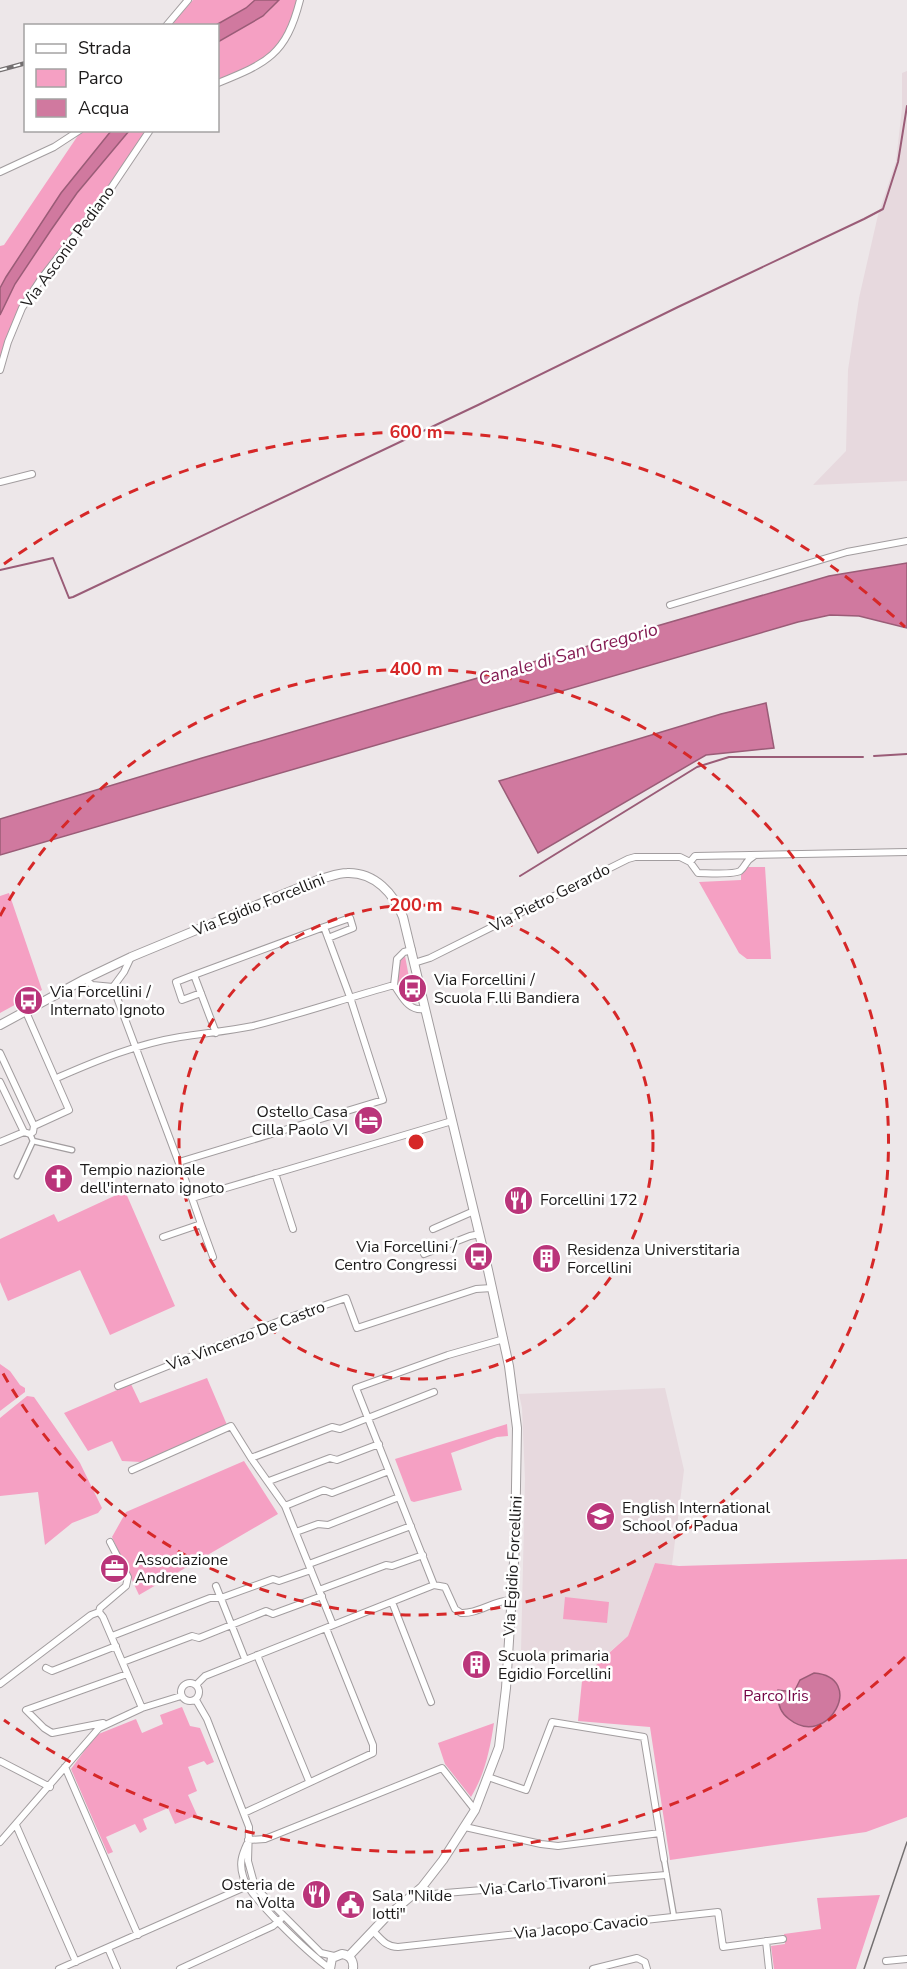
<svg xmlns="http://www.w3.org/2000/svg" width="907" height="1969" font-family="'Nunito Sans',sans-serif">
<rect width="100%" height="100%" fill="#ede7e9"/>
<path fill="#e7d9de" d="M 907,71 L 907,481 L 813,485 L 846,451 L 848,370 L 859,298 L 878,215 L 896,161 L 902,108 L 902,73 Z
M 665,1388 L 684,1470 L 672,1565 L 655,1563 L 628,1636 L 605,1656 L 521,1652 L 525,1479 L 522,1408 L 519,1394 Z"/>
<path fill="#f5a0c3" d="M 193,0 L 255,0 L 246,8 L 216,25 L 170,26 Z
M 279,0 L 297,0 C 295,9 294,19 290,27 C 278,60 247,69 218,81 L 218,42 L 266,14 Z
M 81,131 L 111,131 L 34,235 L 0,288 L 0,246 L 4,245 Z
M 129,131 L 146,131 L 106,191 L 20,307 L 0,364 L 0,315 L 15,283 L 70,202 Z
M 746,867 L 765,867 L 771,959 L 747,959 L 739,953 L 699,882 L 741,880 L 741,875 Z
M 9,893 L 42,990 L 0,1013 L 0,896 Z
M 405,956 L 414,1004 L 411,1004 L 397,983 L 400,959 Z
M 125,1191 L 175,1306 L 110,1335 L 80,1270 L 8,1301 L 0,1282 L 0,1239 L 54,1214 L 58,1222 Z
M 0,1364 L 10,1371 L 20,1385 L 25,1388 L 25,1392 L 0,1411 Z
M 207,1378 L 227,1425 L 141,1462 L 122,1461 L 112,1441 L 88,1451 L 64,1413 L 131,1384 L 140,1403 Z
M 27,1396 L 34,1397 L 80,1463 L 102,1508 L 98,1513 L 72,1523 L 45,1545 L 38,1492 L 0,1496 L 0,1418 Z
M 507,1424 L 508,1436 L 497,1437 L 451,1453 L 462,1490 L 414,1502 L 411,1501 L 395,1459 Z
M 244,1461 L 278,1514 L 139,1595 L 112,1537 L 126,1512 Z
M 907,1559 L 907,1817 L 866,1832 L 670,1860 L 650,1727 L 578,1721 L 583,1671 L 591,1671 L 599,1662 L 628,1636 L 655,1563 L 679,1566 Z
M 565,1597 L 609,1602 L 607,1623 L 563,1619 Z
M 182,1707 L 190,1726 L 200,1728 L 214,1762 L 207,1765 L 204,1761 L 188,1767 L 197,1791 L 188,1795 L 197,1815 L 175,1824 L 168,1808 L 143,1819 L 147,1829 L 140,1833 L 135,1824 L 106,1837 L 113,1852 L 108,1854 L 71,1769 L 96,1735 L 136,1719 L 142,1733 L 163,1724 L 160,1715 Z
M 494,1723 C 490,1749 485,1774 471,1797 L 445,1764 L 438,1743 Z
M 880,1895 L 856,1969 L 774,1969 L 771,1946 L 785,1944 L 784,1934 L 821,1929 L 817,1898 Z"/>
<path fill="#d0799f" stroke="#9a5c77" stroke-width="1.5" d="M 255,0 L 279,0 L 263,16 L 218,42 L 218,26 L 216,25 L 246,8 Z
M 111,131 L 129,131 L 77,193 L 51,230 L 15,284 L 0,315 L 0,288 L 6,277 L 61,193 Z
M 907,563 L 907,628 L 859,616 L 830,615 L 798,622 L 0,855 L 0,819 L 202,758 L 829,576 Z
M 766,703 L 774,748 L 706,755 L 538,853 L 499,781 L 721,714 Z
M 814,1673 C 867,1677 828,1750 789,1719 C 779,1712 777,1701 778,1690 L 794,1692 L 800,1680 Z"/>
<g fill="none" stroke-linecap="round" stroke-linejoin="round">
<path stroke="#9a5c77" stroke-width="2" d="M 0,570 L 53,558 L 69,598 L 73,597 L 478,405 L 678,307 L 864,219 L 883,209 L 898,162 L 907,106
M 874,756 L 907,754
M 520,876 L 697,767 L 729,757 L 863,757"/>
<defs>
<path id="pedestrian" d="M 33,1141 L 72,1150
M 17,1176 L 33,1141 L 30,1134
M 664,1859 L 674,1917"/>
<path id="minor" d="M 166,26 L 188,0
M 218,83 C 267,63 286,55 300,0
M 0,172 L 54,147 L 80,130
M 0,370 L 8,342 L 22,308 L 41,279 L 107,194 L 150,130
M 0,482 L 32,474
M 670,605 L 847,552 L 907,541
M 690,862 L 695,856 L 907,852
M 324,927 L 350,918 L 353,928 L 328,938
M 412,950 L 404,952 L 397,959 L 394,985 C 402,996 408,1012 425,1009
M 414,963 L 430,958 L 628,859 L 635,857 L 680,857 L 690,862 L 698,873 C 707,873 734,875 740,871 C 746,866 745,861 754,856
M 194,975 L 176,982 L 182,1000 L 201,993
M 85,979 L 92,985 L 113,987 L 124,972 L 131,957
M 113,987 L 192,1198
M 26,1012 L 69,1110 L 34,1126
M 0,1053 L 34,1126 L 33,1132 L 30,1134 L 24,1132 L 0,1082
M 59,1077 C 98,1060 137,1044 180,1037 C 205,1033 229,1031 253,1026 C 300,1014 347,998 394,985
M 0,1142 L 24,1132
M 179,1162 L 383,1100 L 350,997 L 324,927 L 194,975 L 216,1033
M 275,1173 L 293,1229
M 201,1224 L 213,1257
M 433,1229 L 474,1211
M 163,1237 L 201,1224 L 192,1198 L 452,1121
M 424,1254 L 470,1236 L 480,1234
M 118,1386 L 287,1318 L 346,1298 L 357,1328 L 476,1289 L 492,1288
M 251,1458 L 332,1427 L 340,1429 L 434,1392
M 132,1470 L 231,1426 L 251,1458 L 285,1506 L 333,1625
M 269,1481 L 330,1458 L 337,1460 L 379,1444
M 285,1506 L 324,1490 L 332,1493 L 389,1471
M 296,1532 L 318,1524 L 328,1525 L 399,1497
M 309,1564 L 411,1526
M 434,1585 L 356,1388 L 448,1355 L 504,1339
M 216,1586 L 245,1659
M 319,1590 L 386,1565 L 392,1566 L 423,1555
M 392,1602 L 431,1702
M 99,1612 L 103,1617 L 142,1708
M 112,1636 L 210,1598 L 221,1598 L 273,1579 L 279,1581 L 311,1570
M 257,1655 L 309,1781
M 123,1662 L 192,1636 L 199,1638 L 266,1611 L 273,1614 L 322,1596
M 46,1668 L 52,1671 L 116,1646
M181 1692a9 9 0 1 1 18 0a9 9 0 1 1-18 0Z
M 0,1684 L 91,1615 L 99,1612 L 100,1608 L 126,1586 L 128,1577 L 110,1542
M 196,1685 L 205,1676 L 434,1585 L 445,1587 L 455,1609 L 461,1613 C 479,1614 494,1600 512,1600
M 196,1700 L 207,1719 L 249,1827 L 248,1861 L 254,1883 L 258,1890 L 321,1953 L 334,1956
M 103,1723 L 52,1733 L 44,1728 L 26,1710 L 127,1674
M 0,1761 L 50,1787
M 65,1767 L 138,1935
M 488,1777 L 526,1790 L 552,1722 L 644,1737 L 664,1859
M 244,1813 L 373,1753 L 373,1745 L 326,1628
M 16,1825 L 76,1962
M 465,1827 L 541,1844 L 558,1846 L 660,1833
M 248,1840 L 265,1839 L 442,1768 L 475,1810
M 0,1842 L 99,1728 L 142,1708 L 181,1696
M 247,1844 C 242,1855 239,1863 243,1876 C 248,1897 310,1954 329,1968
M 422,1887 L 433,1894 L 666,1875
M 373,1931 C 381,1939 386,1947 398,1947 L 718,1912 L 723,1947 L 783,1939
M 766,1941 L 769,1969
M 108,1948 L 117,1969
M 886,1961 L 907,1959
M 59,1969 L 254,1883
M 180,1969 L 273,1926 L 281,1919
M 593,1969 L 637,1958 L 645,1962 L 647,1969"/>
<path id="tertiary" d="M 0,1025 L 85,979 L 131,957 L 320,879 C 329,877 338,873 347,873 C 375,872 394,894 403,917 L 488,1270 L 509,1366 L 517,1428 L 515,1546 L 506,1688 L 499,1747 L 475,1810 L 443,1860 L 422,1887 L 385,1918 L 349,1956
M 330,1969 L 332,1958 L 342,1954 C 350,1955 354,1961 353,1969"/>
</defs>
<use href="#pedestrian" stroke="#a29d9f" stroke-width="7"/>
<use href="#minor" stroke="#a29d9f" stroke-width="8"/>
<use href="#tertiary" stroke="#a29d9f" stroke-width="10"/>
<use href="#pedestrian" stroke="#fff" stroke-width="4.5"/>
<use href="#minor" stroke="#fff" stroke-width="6"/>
<use href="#tertiary" stroke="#fff" stroke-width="8"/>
<path stroke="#736f70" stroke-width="1.5" d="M 864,1969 L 907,1842"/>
<defs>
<path id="rail" d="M 0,70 L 26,63"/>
</defs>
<use href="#rail" stroke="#736f70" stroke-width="4.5"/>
<use href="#rail" stroke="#fff" stroke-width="2" stroke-dasharray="7" stroke-linecap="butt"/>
</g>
<g fill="none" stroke="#d62828" stroke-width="3" stroke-dasharray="10 8">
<circle cx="416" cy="1142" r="237"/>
<path d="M0 916A473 473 0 1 1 0 1368"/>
<path d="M905 1657A710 710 0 0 1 4 1720M4 564A710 710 0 0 1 905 627"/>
</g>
<defs>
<symbol id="bus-disc" viewBox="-11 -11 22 22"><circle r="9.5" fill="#ba357a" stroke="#fff"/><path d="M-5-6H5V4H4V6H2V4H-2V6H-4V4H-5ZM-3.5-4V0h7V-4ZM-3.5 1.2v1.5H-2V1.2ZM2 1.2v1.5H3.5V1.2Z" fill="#fff"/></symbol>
<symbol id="hotel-disc" viewBox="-11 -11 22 22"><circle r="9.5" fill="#ba357a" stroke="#fff"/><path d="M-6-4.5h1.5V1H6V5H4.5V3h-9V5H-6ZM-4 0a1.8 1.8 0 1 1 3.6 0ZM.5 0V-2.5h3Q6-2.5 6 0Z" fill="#fff"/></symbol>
<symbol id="church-disc" viewBox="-11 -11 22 22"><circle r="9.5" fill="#ba357a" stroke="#fff"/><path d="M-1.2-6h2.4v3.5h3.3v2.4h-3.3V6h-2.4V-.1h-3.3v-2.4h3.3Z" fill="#fff"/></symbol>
<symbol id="restaurant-disc" viewBox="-11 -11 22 22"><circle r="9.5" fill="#ba357a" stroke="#fff"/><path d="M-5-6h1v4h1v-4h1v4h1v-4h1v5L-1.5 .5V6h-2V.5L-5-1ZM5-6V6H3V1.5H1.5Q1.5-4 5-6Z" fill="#fff"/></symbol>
<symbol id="building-disc" viewBox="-11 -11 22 22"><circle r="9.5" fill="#ba357a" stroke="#fff"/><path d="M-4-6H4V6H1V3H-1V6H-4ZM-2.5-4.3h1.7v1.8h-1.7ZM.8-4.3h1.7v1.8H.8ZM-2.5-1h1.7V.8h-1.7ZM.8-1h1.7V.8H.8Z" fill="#fff"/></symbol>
<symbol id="school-disc" viewBox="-11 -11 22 22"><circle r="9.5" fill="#ba357a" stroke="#fff"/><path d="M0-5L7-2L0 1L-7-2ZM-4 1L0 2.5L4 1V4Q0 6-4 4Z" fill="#fff"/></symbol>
<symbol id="office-disc" viewBox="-11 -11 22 22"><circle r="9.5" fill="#ba357a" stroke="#fff"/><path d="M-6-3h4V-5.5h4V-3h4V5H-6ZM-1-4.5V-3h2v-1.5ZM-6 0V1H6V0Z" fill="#fff"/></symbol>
<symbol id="civic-disc" viewBox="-11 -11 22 22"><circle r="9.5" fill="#ba357a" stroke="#fff"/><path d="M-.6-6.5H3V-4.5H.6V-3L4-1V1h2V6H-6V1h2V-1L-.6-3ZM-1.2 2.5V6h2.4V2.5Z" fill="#fff"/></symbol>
</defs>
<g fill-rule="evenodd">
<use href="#bus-disc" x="396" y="972" width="33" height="33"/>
<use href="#bus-disc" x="12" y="984" width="33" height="33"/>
<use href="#hotel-disc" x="352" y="1104" width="33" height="33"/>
<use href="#church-disc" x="42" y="1162" width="33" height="33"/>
<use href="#restaurant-disc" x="502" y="1184" width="33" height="33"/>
<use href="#bus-disc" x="462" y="1240" width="33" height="33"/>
<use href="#building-disc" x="530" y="1242" width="33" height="33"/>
<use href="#school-disc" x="584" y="1500" width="33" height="33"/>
<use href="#office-disc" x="98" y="1552" width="33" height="33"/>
<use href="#building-disc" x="460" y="1648" width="33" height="33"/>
<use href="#restaurant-disc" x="300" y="1878" width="33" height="33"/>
<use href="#civic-disc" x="334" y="1888" width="33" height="33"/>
</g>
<g text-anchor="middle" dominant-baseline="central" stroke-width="5" stroke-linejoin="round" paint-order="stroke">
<g font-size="16" fill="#1c1a1a" stroke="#fff">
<text transform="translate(68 247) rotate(-54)">Via Asconio Pediano</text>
<text transform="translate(550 898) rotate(-27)">Via Pietro Gerardo</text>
<text transform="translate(259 905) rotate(-22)">Via Egidio Forcellini</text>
<text transform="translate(246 1336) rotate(-21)">Via Vincenzo De Castro</text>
<text transform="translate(513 1566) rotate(-87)">Via Egidio Forcellini</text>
<text transform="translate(543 1885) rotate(-5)">Via Carlo Tivaroni</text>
<text transform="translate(581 1927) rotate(-6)">Via Jacopo Cavacio</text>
</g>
<g font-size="16" fill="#1c1a1a" stroke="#fff" text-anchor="start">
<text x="434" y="980">Via Forcellini /<tspan x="434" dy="18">Scuola F.lli Bandiera</tspan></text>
<text x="50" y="992">Via Forcellini /<tspan x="50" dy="18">Internato Ignoto</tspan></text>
<text x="348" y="1112" text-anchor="end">Ostello Casa<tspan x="348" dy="18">Cilla Paolo VI</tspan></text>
<text x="80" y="1170">Tempio nazionale<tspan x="80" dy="18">dell'internato ignoto</tspan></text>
<text x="540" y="1200">Forcellini 172</text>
<text x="457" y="1247" text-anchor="end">Via Forcellini /<tspan x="457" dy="18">Centro Congressi</tspan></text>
<text x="567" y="1250">Residenza Universtitaria<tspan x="567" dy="18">Forcellini</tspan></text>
<text x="622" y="1508">English International<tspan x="622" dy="18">School of Padua</tspan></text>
<text x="135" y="1560">Associazione<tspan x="135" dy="18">Andrene</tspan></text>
<text x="498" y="1656">Scuola primaria<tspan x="498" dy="18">Egidio Forcellini</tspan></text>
<text x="295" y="1885" text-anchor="end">Osteria de<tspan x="295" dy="18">na Volta</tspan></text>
<text x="372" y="1896">Sala "Nilde<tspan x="372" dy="18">Iotti"</tspan></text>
</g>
<g font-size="16" fill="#740546" stroke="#fff">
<text x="776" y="1696">Parco Iris</text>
</g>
<g font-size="18" font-style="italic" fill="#841c53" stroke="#fff">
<text transform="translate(568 654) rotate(-16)">Canale di San Gregorio</text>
</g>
</g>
<circle cx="416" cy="1142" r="9" fill="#d62828" stroke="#fff" stroke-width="3"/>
<g font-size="18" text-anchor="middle" font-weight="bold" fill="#d62828" stroke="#fff" stroke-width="5" stroke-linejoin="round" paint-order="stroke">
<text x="416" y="438">600 m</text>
<text x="416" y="675">400 m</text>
<text x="416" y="911">200 m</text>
</g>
<rect x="24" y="24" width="195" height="108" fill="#ffffff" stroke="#a4a3a3" stroke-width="1.5"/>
<rect x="36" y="44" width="30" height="9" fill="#ffffff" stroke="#a4a3a3" stroke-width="1.5"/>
<text x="78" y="54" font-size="18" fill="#1c1a1a">Strada</text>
<rect x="36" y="69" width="30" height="18" fill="#f5a0c3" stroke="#a4a3a3" stroke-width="1.5"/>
<text x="78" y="84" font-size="18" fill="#1c1a1a">Parco</text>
<rect x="36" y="99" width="30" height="18" fill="#d0799f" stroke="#a4a3a3" stroke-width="1.5"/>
<text x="78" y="114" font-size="18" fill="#1c1a1a">Acqua</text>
</svg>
